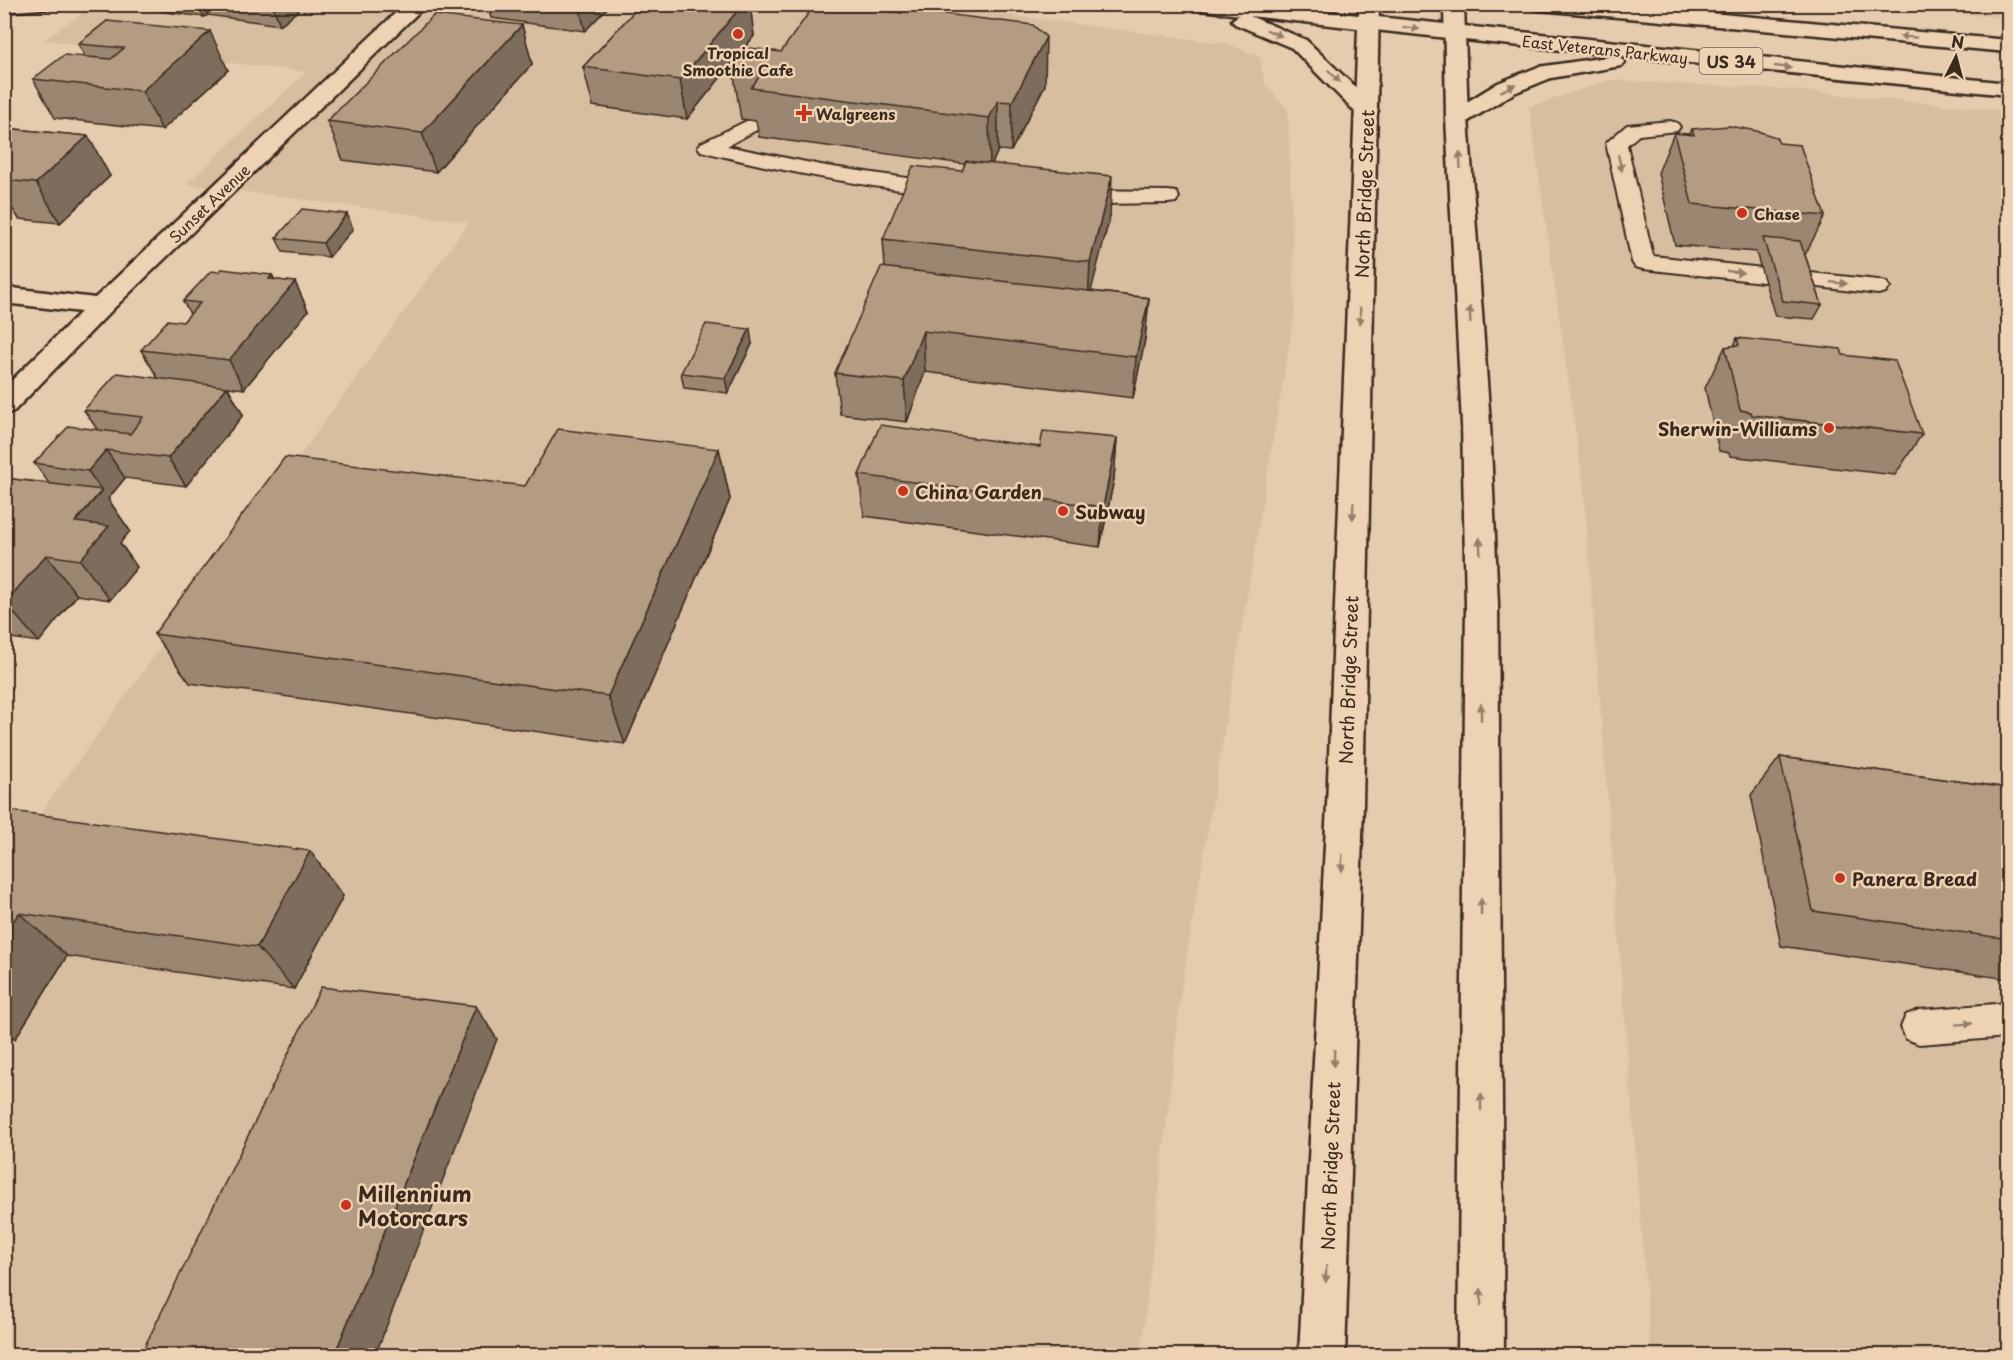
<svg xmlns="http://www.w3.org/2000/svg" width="2013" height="1360" font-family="'Playpen Sans',sans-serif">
<rect width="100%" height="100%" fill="#e6ccae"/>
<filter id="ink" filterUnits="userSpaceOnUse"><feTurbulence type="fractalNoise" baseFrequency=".0167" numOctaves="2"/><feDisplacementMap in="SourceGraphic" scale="12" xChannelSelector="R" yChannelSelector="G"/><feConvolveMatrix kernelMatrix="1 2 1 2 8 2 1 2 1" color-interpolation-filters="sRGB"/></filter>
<g filter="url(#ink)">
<path fill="#d7bea1" d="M 95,4 L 925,4 L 1228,44 L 1260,57 L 1265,85 L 1288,109 L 1295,309 L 1181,991 L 1141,1355 L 5,1356 L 5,862 L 469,222 L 187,184 L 306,72 L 44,40 Z
M 1856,5 L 2008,5 L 2008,18 Z
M 1610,80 L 1794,90 L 2008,111 L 2008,1355 L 1651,1355 L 1583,483 L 1529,107 Z"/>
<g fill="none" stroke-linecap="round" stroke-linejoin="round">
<defs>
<path id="lane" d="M 757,116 L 764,118 L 767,122 L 764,126 L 727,146 L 826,166 L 947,184 L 955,185 L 958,190 L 955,195 L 947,196 C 864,186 782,172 701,151 L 698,147 L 701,143 Z
M 1670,121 L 1677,123 L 1680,127 L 1677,131 L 1639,135 L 1627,145 L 1653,256 L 1763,268 L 1771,270 L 1774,275 L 1771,280 L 1763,282 L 1643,269 L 1635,267 L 1632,262 L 1606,143 L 1627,125 Z
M 1069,190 L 1168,191 L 1176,192 L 1179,197 L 1176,202 L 1168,203 L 1100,204 L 1061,201 L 1058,196 L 1061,191 Z
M 1801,272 L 1878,280 L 1886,282 L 1890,287 L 1886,292 L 1878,294 L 1793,284 L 1790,279 L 1793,274 Z
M 2008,1003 L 2008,1037 L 1919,1044 L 1906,1039 L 1901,1027 L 1906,1015 L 1919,1010 Z"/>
<path id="street" d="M 4,4 L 54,4 L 51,8 L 4,12 Z
M 405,4 L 427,4 L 114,308 L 14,411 L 4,414 L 4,388 L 81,312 L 4,303 L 4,287 L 95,298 Z"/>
<path id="primary" d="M 1186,4 L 1254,4 L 2008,83 L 2008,95 L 1492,43 L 1250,16 L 1306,40 L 1375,106 L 1378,111 L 1375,116 L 1367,118 L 1359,116 L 1292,48 L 1235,24 L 1232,20 L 1239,15 L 1189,8 Z
M 1529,4 L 1612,4 L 2008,40 L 2008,52 L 1539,10 L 1532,8 Z
M 1614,56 L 1621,58 L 1625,62 L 1621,66 L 1551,78 L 1514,93 L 1465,123 L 1457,125 L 1449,123 L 1446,118 L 1449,113 L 1498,83 L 1538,67 Z"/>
<path id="highway" d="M 1359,4 L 1379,4 L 1363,805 L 1345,1356 L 1299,1356 L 1327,805 Z
M 1444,4 L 1464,4 L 1468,118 L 1490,424 L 1498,604 L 1504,1356 L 1458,1356 L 1466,604 L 1462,424 L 1446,118 Z"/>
</defs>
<use href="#lane" stroke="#3b2a1e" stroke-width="4"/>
<use href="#street" stroke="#3b2a1e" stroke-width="5"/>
<use href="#primary" stroke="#3b2a1e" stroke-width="5"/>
<use href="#highway" stroke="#3b2a1e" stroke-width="5"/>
<use href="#lane" fill="#edd3b4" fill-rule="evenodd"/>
<use href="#street" fill="#edd3b4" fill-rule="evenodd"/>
<use href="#primary" fill="#edd3b4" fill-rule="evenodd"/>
<use href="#highway" fill="#edd3b4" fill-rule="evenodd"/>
</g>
<path fill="#9b8671" stroke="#3b2a1e" stroke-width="1.5" d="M 156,4 L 306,4 L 280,25 L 208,15 L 204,17 L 159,11 Z
M 487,4 L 611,4 L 585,31 L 491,18 Z
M 641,4 L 750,4 L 754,36 L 687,119 L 593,106 L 583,67 Z
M 107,21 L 228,70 L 162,130 L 55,118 L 33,79 L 85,57 L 78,44 Z
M 522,25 L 532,64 L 436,172 L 343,160 L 327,121 Z
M 733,70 L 1045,85 L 1011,151 L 998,150 L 992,164 L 1110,216 L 1090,291 L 1149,298 L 1145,339 L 1133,398 L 925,372 L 907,422 L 840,414 L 835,373 L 885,267 L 883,239 L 962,171 L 965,164 L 759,137 L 756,121 L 741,119 Z
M 4,128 L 88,136 L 110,176 L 60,223 L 19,219 L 7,200 L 4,199 Z
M 1692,129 L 1779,143 L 1825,216 L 1805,255 L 1822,305 L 1814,319 L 1775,316 L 1756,252 L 1675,245 L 1658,173 L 1674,133 L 1690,134 Z
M 347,214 L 353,229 L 329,257 L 283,252 L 276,238 Z
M 272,275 L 275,280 L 295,282 L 308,311 L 244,389 L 228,387 L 243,415 L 186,486 L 125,478 L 108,499 L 130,531 L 120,543 L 137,567 L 110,600 L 77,595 L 39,642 L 4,637 L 4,478 L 49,483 L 34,463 L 97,429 L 84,410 L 158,378 L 141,350 L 183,322 L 190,314 L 183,301 Z
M 1737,338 L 1843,355 L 1922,434 L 1895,475 L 1730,456 L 1729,453 L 1719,451 L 1705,388 L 1725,347 L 1734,346 Z
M 752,344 L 728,393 L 684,388 L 681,373 Z
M 1117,438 L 1114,479 L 1100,547 L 864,516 L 859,475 L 1040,447 Z
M 719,449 L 730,499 L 625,744 L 190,683 L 154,634 L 525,486 Z
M 1780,757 L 2008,788 L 2008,979 L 1781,946 L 1751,795 Z
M 4,810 L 343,896 L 294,989 L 67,956 L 15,1039 L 4,1037 Z"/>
<path fill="#7e6d5c" stroke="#3b2a1e" stroke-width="1.5" d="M 199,4 L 203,4 L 208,15 L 204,17 Z
M 272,4 L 306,4 L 280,25 Z
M 579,4 L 611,4 L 585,31 Z
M 743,4 L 750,4 L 754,36 L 687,119 L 680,80 Z
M 522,25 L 532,64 L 436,172 L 422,133 Z
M 210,31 L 228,70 L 162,130 L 142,91 Z
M 1046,37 L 1045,85 L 1011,151 L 1012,102 Z
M 998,101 L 998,150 L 990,168 L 989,118 Z
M 88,136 L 110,176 L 60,223 L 36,183 Z
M 1112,176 L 1110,216 L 1088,303 L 1090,262 Z
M 347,214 L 353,229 L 329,257 L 323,243 Z
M 272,275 L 283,296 L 295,282 L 308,311 L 244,389 L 229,360 L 269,279 Z
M 1149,298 L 1145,339 L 1133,398 L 1136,357 Z
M 750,329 L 752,344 L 728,393 L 725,378 Z
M 923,331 L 925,372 L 907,422 L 904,381 Z
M 227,387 L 243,415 L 186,486 L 168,458 Z
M 1117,438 L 1114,479 L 1100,547 L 1103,507 Z
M 719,449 L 730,499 L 625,744 L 608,696 Z
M 106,450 L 125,478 L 108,499 L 130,531 L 120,543 L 137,567 L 110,600 L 80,560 L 75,522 L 102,491 L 88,471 Z
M 46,555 L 77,595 L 39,642 L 5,603 Z
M 310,851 L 343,896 L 294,989 L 257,947 Z
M 19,913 L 67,956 L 15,1039 L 4,1031 L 4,934 Z
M 476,1006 L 497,1039 L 375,1356 L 334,1356 Z"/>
<path fill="#b49c83" stroke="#3b2a1e" stroke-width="1.5" d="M 641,4 L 743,4 L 680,80 L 583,67 Z
M 815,4 L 832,4 L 902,13 L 905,9 L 1033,25 L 1046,37 L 1012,102 L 998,101 L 989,118 L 751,88 L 761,74 L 733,70 L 750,48 L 781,52 Z
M 434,15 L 522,25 L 422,133 L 327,121 Z
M 107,21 L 210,31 L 142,91 L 33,79 L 64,55 L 111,59 L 124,48 L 78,44 Z
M 1729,126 L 1757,131 L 1776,137 L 1779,143 L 1800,145 L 1825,216 L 1692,204 L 1674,133 L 1694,135 L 1692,129 Z
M 4,128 L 88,136 L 36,183 L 4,180 L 4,169 L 11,163 L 4,162 Z
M 966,161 L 1112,176 L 1090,262 L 883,239 L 913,166 L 962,171 Z
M 302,209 L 347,214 L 323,243 L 276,238 Z
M 1763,238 L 1800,241 L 1822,305 L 1783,301 Z
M 881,267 L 1149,298 L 1136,357 L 923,331 L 904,381 L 835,373 Z
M 222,269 L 272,275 L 269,279 L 295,282 L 229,360 L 141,350 L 168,320 L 183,322 L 200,303 L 183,301 L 211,271 L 219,272 Z
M 706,324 L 750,329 L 725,378 L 681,373 Z
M 1737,338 L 1841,349 L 1843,355 L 1895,361 L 1922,434 L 1752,415 L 1751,412 L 1740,410 L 1725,347 L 1739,345 Z
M 117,373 L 227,387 L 168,458 L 106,450 L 88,471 L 34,463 L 69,426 L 130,434 L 143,417 L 84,410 Z
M 880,425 L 1040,447 L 1043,431 L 1117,438 L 1103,507 L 859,475 Z
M 558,429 L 719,449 L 608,696 L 154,634 L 285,457 L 525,486 Z
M 4,478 L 102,490 L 75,522 L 109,526 L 80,560 L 46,555 L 5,603 L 4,602 Z
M 1780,757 L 2008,788 L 2008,939 L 1813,911 Z
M 4,810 L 310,851 L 257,947 L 19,913 L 4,934 Z
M 321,987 L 476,1006 L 334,1356 L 140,1356 Z"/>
<defs><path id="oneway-solid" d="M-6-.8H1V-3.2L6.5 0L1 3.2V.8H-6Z" transform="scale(1.5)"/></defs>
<g fill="#947e69">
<use href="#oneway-solid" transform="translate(1411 28) rotate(6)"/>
<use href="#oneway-solid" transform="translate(1274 33) rotate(23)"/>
<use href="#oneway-solid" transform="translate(1908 37) rotate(-175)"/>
<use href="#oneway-solid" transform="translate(1783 67) rotate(6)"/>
<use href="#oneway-solid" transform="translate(1334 76) rotate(46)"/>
<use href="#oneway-solid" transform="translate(1508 88) rotate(-27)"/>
<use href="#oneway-solid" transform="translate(1460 160) rotate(-93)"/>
<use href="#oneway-solid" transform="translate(1620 163) rotate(77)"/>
<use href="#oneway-solid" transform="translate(1735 272) rotate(6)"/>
<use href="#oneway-solid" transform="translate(1839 283) rotate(6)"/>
<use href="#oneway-solid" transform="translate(1470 315) rotate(-93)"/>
<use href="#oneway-solid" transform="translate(1360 316) rotate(92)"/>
<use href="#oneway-solid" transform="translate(1353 511) rotate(92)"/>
<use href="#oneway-solid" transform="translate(1480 546) rotate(-92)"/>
<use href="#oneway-solid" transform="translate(1481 712) rotate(-90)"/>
<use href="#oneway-solid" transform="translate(1342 863) rotate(92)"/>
<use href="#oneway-solid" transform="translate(1481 907) rotate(-90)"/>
<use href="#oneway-solid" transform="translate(1964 1024) rotate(-4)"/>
<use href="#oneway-solid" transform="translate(1334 1058) rotate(92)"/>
<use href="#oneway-solid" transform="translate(1481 1102) rotate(-90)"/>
<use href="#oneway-solid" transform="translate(1326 1274) rotate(92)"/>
<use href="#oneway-solid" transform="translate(1481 1297) rotate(-90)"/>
</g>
</g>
<g fill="#c8321e" stroke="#edd3b4" stroke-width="2">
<circle cx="738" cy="34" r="6"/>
<path d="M801 104h6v6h6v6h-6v6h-6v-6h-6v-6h6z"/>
<circle cx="1742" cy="213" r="6"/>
<circle cx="1829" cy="428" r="6"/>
<circle cx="903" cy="491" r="6"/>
<circle cx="1063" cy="511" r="6"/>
<circle cx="1840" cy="878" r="6"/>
<circle cx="346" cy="1205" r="6"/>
</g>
<g text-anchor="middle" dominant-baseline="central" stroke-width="5" stroke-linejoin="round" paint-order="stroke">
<g font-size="15" fill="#3b2a1e" stroke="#edd3b4">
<text transform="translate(1605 49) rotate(6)">East Veterans Parkway</text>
<text transform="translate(209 203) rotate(-44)">Sunset Avenue</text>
</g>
<g font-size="15" font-weight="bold" fill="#3b2a1e" stroke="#edd3b4" text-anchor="start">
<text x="738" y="52" text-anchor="middle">Tropical<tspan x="738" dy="17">Smoothie Cafe</tspan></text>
<text x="816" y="113">Walgreens</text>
<text x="1754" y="213">Chase</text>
</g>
<rect fill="#edd3b4" stroke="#705d4b" stroke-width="1.5" x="1699.5" y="48" width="63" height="26" rx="4.5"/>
<g font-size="16" font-weight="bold" fill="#3b2a1e">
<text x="1731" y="61">US 34</text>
</g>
<g font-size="18" fill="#3b2a1e" stroke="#edd3b4">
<text transform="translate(1364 194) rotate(-88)">North Bridge Street</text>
<text transform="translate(1348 680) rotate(-88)">North Bridge Street</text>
<text transform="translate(1330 1166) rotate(-88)">North Bridge Street</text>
</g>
<g font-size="18" font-weight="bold" fill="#3b2a1e" stroke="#edd3b4" text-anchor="start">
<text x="1817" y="428" text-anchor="end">Sherwin-Williams</text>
<text x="915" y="491">China Garden</text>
<text x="1075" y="511">Subway</text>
<text x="1852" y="878">Panera Bread</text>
</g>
<g font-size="21" font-weight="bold" fill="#3b2a1e" stroke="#edd3b4" text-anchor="start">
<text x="358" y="1193">Millennium<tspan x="358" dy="24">Motorcars</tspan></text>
</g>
</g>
<rect width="2013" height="1360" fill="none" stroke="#edd3b4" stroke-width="24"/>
<rect x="12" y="12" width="1989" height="1336" fill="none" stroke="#3b2a1e" stroke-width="2" filter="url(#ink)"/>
<g transform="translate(1956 57) rotate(6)" stroke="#edd3b4" stroke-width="4.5" paint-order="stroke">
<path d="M0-4.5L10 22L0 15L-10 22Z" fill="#3b2a1e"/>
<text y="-9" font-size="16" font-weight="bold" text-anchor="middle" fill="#3b2a1e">N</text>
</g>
</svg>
